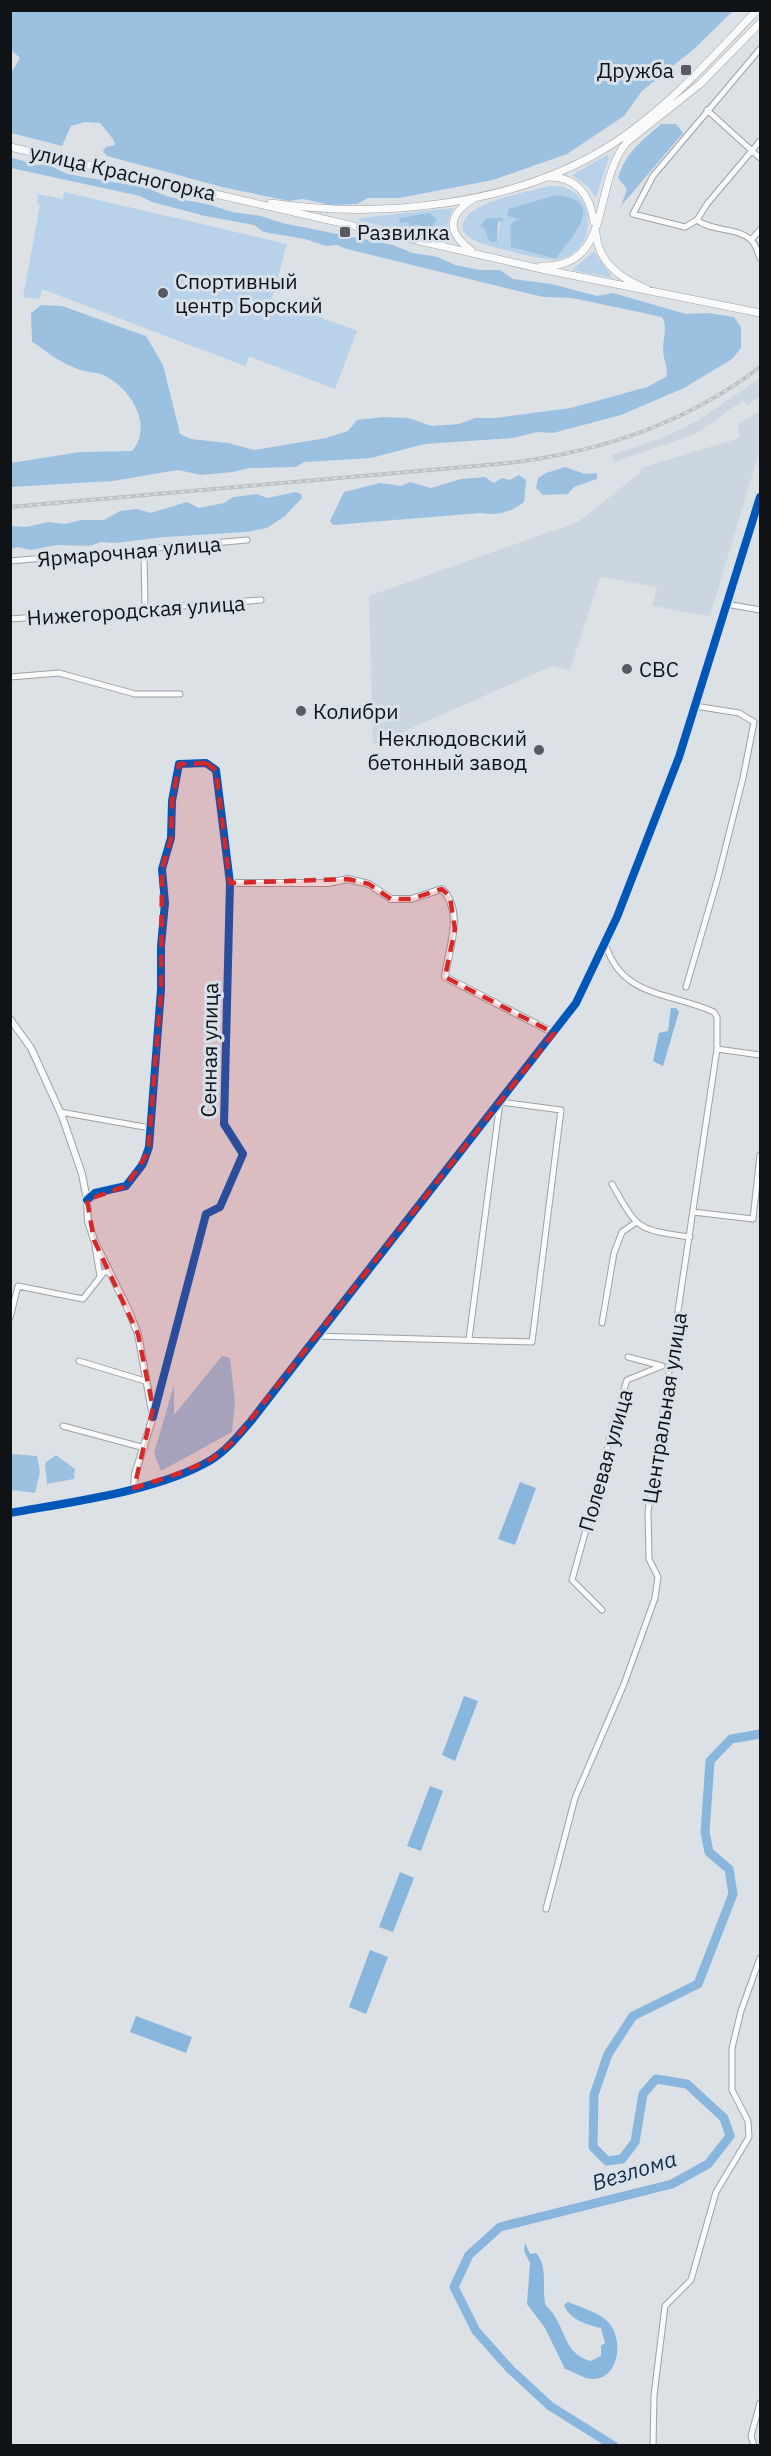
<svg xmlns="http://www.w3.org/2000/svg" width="771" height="2456" font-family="'IBM Plex Sans',sans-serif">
<rect width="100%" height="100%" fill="#dce1e6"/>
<path fill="#cbd6e0" d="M 760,378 L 760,396 L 747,405 L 744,400 L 695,434 L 614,462 L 612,455 L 662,438 L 697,421 Z
M 760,411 L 760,449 L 710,616 L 652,606 L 657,587 L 600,577 L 570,670 L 552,666 L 373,745 L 369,596 L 578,522 L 640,473 L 641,468 L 740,438 L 738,424 Z"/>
<path fill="#b8d2e9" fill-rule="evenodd" d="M 607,155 L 609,157 L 596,198 L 588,187 L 572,175 Z
M 550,186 C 596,183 600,246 564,258 C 548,263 525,254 509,251 C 494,247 473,244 463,231 C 457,202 530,192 550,186 ZM 555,195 C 608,200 572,237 556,259 L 511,247 L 510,226 L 515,220 L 528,221 L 507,216 L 508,209 ZM 486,218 L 503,218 L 503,221 L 497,221 L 500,224 L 497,242 L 490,241 L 484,227 L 480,225 Z
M 64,192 L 287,244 L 272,299 L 357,331 L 335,389 L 251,357 L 249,357 L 245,366 L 42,289 L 40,299 L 23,297 L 40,205 L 37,203 L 38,194 L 63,199 Z
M 453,208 L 447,224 L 452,242 L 359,221 L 359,218 Z
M 593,252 L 595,253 L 613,278 L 572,270 Z"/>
<path fill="#9cc1e0" d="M 11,10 L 733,11 L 694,49 L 642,91 L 624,116 L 567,154 L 493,180 L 399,198 L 368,198 L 357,204 L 331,205 L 303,199 L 289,201 L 222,187 L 107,156 L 103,151 L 106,147 L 115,145 L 113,139 L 100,123 L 85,122 L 71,126 L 62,146 L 11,133 L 11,73 L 20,58 L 11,50 Z
M 661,124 L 676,124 L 683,133 L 621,206 L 627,189 L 618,178 C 625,153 642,141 661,124 Z
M 10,157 L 36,165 L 49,165 L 67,174 L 147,188 L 169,197 L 211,205 L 232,212 L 261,216 L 282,223 L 393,245 L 413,253 L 438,257 L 455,265 L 480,270 L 500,270 L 513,279 L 551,284 L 597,296 L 613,293 L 686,314 L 708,313 L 734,317 L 741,327 L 741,348 L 732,359 L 684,388 L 621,415 L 553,433 L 537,432 L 513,438 L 425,444 L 371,458 L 304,462 L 296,467 L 250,468 L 233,472 L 201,475 L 178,470 L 113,481 L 11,487 L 11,463 L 80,452 L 132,451 C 154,425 130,387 103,375 C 98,372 90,373 85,371 C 76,369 66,364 59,360 C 49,355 42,347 32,342 L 31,313 L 41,305 L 62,306 L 146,336 L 163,365 L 180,434 L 191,439 L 228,443 L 254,450 L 326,438 L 348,431 L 357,420 L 383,417 L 408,418 L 432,426 L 459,424 L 475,418 L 495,418 L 571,408 L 647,387 L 666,377 C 669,368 663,360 663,349 C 663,338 668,327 662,317 L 572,298 L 543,297 L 347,249 L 337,245 L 326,246 L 305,239 L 264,232 L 254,225 L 205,216 L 152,202 L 140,196 L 11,168 Z
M 555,195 C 609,200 572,236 556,259 L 511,247 L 510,226 L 515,220 L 522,220 L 507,216 L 508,209 Z
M 429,213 L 437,219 L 430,229 L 416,224 L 410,226 L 408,222 L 399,223 L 400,218 Z
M 486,218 L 503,218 L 503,221 L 498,221 L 497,242 L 490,242 L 484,228 L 480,226 Z
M 565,467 L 585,474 L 597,473 L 597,479 L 574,487 L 568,494 L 543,495 L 536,488 L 538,478 L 546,473 Z
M 519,475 L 526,480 L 524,502 C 511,512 498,516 481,513 L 333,525 L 330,521 L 344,492 L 380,483 L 401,486 L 410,482 L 431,488 L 461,479 L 485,477 L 494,483 L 502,478 L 510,480 Z
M 296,492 L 301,494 L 302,498 L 285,516 L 267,528 L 247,532 L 165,537 L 115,543 L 101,542 L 89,546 L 57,545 L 30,550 L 18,547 L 11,549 L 11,526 L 26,527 L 49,522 L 65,524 L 82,520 L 104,520 L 120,511 L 137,509 L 151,513 L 187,502 L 199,508 L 224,503 L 233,497 L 257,494 L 267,498 Z
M 222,1356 L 230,1358 L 235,1402 L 232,1432 L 161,1471 L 154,1453 L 174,1385 L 174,1415 Z
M 11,1454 L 37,1456 L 40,1472 L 35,1493 L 11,1490 Z
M 56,1455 L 75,1469 L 74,1479 L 47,1484 L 45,1463 Z"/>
<path fill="#89b6dd" d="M 671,1008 L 676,1008 L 679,1012 L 663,1066 L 653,1061 L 659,1033 L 668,1031 Z
M 520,1482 L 536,1488 L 515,1545 L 498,1539 Z
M 464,1696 L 478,1701 L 455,1761 L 442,1755 Z
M 430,1786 L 443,1791 L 421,1851 L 407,1846 Z
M 400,1872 L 414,1878 L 393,1932 L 379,1927 Z
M 370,1950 L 388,1957 L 366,2014 L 349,2007 Z
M 136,2016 L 192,2037 L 186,2053 L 130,2032 Z
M 525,2243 L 530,2254 L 536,2253 C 548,2266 542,2287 545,2303 C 546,2307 552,2311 554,2315 C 566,2333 566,2355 591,2361 L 601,2356 L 601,2346 L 605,2343 L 601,2328 C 587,2325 569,2319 564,2305 L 568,2302 C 580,2307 601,2313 609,2323 C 625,2341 618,2386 586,2378 C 579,2376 573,2371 565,2369 L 545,2328 L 527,2304 L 530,2263 L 524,2251 Z"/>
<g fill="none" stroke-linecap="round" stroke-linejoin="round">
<path stroke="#89b6dd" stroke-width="9" d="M 614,2446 L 550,2406 L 510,2369 L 476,2331 L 454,2287 L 469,2255 L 500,2227 L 672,2184 L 708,2164 L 730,2136 L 724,2118 L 687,2084 L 656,2079 L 643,2094 L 635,2142 L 622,2159 L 607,2161 L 593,2147 L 594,2095 L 608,2054 L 633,2016 L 698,1984 L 733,1894 L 729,1869 L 709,1852 L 705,1832 L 710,1761 L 731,1739 L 760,1734"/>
<defs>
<path id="minor" d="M 760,49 L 653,176 L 633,214 L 685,227 L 697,220 C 712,232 739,227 752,241 C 756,245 758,253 760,258
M 707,110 L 760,158
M 697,220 L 707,204 L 760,141
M 751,240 L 760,230
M 144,551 L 145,609
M 10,561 L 247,540
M 726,604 L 760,610
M 10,619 L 261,600
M 10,677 L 59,673 L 135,694 L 180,694
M 686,987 L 717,881 L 743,778 L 754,722 L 739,713 L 695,706
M 717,1049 L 760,1055
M 60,1112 L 150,1128
M 612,1184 C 639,1231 636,1229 690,1237
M 87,1200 L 95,1193 L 126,1186 L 143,1164 L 149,1147 L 161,990 L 161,946 L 165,903 L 162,869 L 171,838 L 172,801 L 179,764 L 206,763 L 216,770 L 230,883 L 224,1124 L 243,1154 L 220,1207 L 206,1214 L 153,1417
M 693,1212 L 753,1219 L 760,1155
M 95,1246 L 100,1276
M 10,1318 L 18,1286 L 83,1299 L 104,1272 L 110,1272
M 602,1323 L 614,1253 L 622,1232 L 635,1223
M 316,1336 L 532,1342 L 561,1110 L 500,1102 L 469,1339
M 628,1357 L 662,1366
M 79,1361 L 145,1381
M 63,1426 L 145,1448
M 602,1610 L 572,1580 L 601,1476 L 612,1427 L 627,1380 L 662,1366
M 546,1909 L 575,1798 L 624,1684 L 655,1598 L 658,1577 L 649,1559 L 648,1512 L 717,1049 L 717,1017 L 714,1012 C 670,992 621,998 605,943
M 653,2446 L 654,2395 L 665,2306 L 691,2280 L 716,2192 L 749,2137 L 748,2121 L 732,2090 L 732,2048 L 741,2011 L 760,1958
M 754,2446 L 751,2436 L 760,2403"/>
<path id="tertiary" d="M 230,883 L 328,883 L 348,879 L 369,884 L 391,899 L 411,899 L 442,889 C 465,913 448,949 445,977 L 554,1033
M 10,1019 L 31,1048 L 62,1116 L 82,1174 L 87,1200 L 88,1221 L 94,1240 L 128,1309 L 138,1334 L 153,1417 L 135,1474 L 134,1488
M 10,1513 C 71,1502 159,1491 211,1460 C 227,1450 239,1435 251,1421 L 576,1003 L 617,917 L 679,757 L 760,497"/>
<path id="secondary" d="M 10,147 L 546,270 L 760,313
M 548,177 C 577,176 590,196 594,222
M 271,203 C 378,219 512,206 606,148 C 663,113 711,59 757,10
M 596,233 C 598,263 621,279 647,289
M 471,250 C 446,232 448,215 473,199
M 541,266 C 614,269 591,185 627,142 L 700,84 L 760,23"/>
</defs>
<use href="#minor" stroke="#9da1a5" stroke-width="7"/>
<use href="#tertiary" stroke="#9da1a5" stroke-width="8"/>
<use href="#secondary" stroke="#9da1a5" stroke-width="8"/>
<use href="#minor" stroke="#fafafb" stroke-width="5"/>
<use href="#tertiary" stroke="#fafafb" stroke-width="6"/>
<use href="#secondary" stroke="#fafafb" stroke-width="7"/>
<defs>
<path id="rail" d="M 10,507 L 509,463 C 600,452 687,423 760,367"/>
</defs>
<use href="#rail" stroke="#bfc1c2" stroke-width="4"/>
<use href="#rail" stroke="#d8e1ea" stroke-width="1.5" stroke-dasharray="4.5" stroke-linecap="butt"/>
<defs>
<path id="cycleway" d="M 87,1200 L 95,1193 L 126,1186 L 143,1164 L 149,1147 L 161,990 L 161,946 L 165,903 L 162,869 L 171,838 L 172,801 L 179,764 L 206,763 L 216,770 L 230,883 L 224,1124 L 243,1154 L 220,1207 L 206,1214 L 153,1417
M 10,1513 C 71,1502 159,1491 211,1460 C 227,1450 239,1435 251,1421 L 576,1003 L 617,917 L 679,757 L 760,497"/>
</defs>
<use href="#cycleway" stroke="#d8e1ea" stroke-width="11"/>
<use href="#cycleway" stroke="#0057b8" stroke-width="8"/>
</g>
<path fill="#d62828" fill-opacity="0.2" stroke="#d62828" stroke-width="4.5" stroke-dasharray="12 8" stroke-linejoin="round" d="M 206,763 L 216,770 L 230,883 L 348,879 L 369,884 L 391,899 L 411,899 L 442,889 L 450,897 L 455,929 L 445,977 L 554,1033 L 234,1441 L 212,1459 L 180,1473 L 134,1488 L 153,1408 L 138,1334 L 94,1240 L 87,1200 L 126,1186 L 148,1152 L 161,990 L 162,869 L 171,838 L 172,801 L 179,764 Z"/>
<g fill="#575b5f" stroke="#d8e1ea" stroke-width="2">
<rect x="680" y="64" width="12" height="12" rx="3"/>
<rect x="339" y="226" width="12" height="12" rx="3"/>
<circle cx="163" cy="293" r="6"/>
<circle cx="627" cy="669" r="6"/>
<circle cx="301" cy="711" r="6"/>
<circle cx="539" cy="750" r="6"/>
</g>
<g text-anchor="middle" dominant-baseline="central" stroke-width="6" stroke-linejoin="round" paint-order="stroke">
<g font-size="21" fill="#101316" stroke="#d8e1ea" text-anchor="start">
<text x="674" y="70" text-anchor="end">Дружба</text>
<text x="357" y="232">Развилка</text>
<text x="175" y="281">Спортивный<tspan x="175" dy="24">центр Борский</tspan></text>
<text x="639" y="669">СВС</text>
<text x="313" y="711">Колибри</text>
<text x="527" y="738" text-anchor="end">Неклюдовский<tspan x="527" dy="24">бетонный завод</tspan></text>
</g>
<g font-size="21" fill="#101316" stroke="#d8e1ea">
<text transform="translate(123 172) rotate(13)">улица Красногорка</text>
<text transform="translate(129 551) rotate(-5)">Ярмарочная улица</text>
<text transform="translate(136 610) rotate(-4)">Нижегородская улица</text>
<text transform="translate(209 1050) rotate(-89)">Сенная улица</text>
<text transform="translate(664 1408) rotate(-81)">Центральная улица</text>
<text transform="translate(605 1460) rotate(-74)">Полевая улица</text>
</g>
<g font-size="22" font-style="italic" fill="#132e44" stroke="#d8e1ea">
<text transform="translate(634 2170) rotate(-17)">Везлома</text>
</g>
</g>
<rect width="771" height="2456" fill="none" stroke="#101316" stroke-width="24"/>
</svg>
